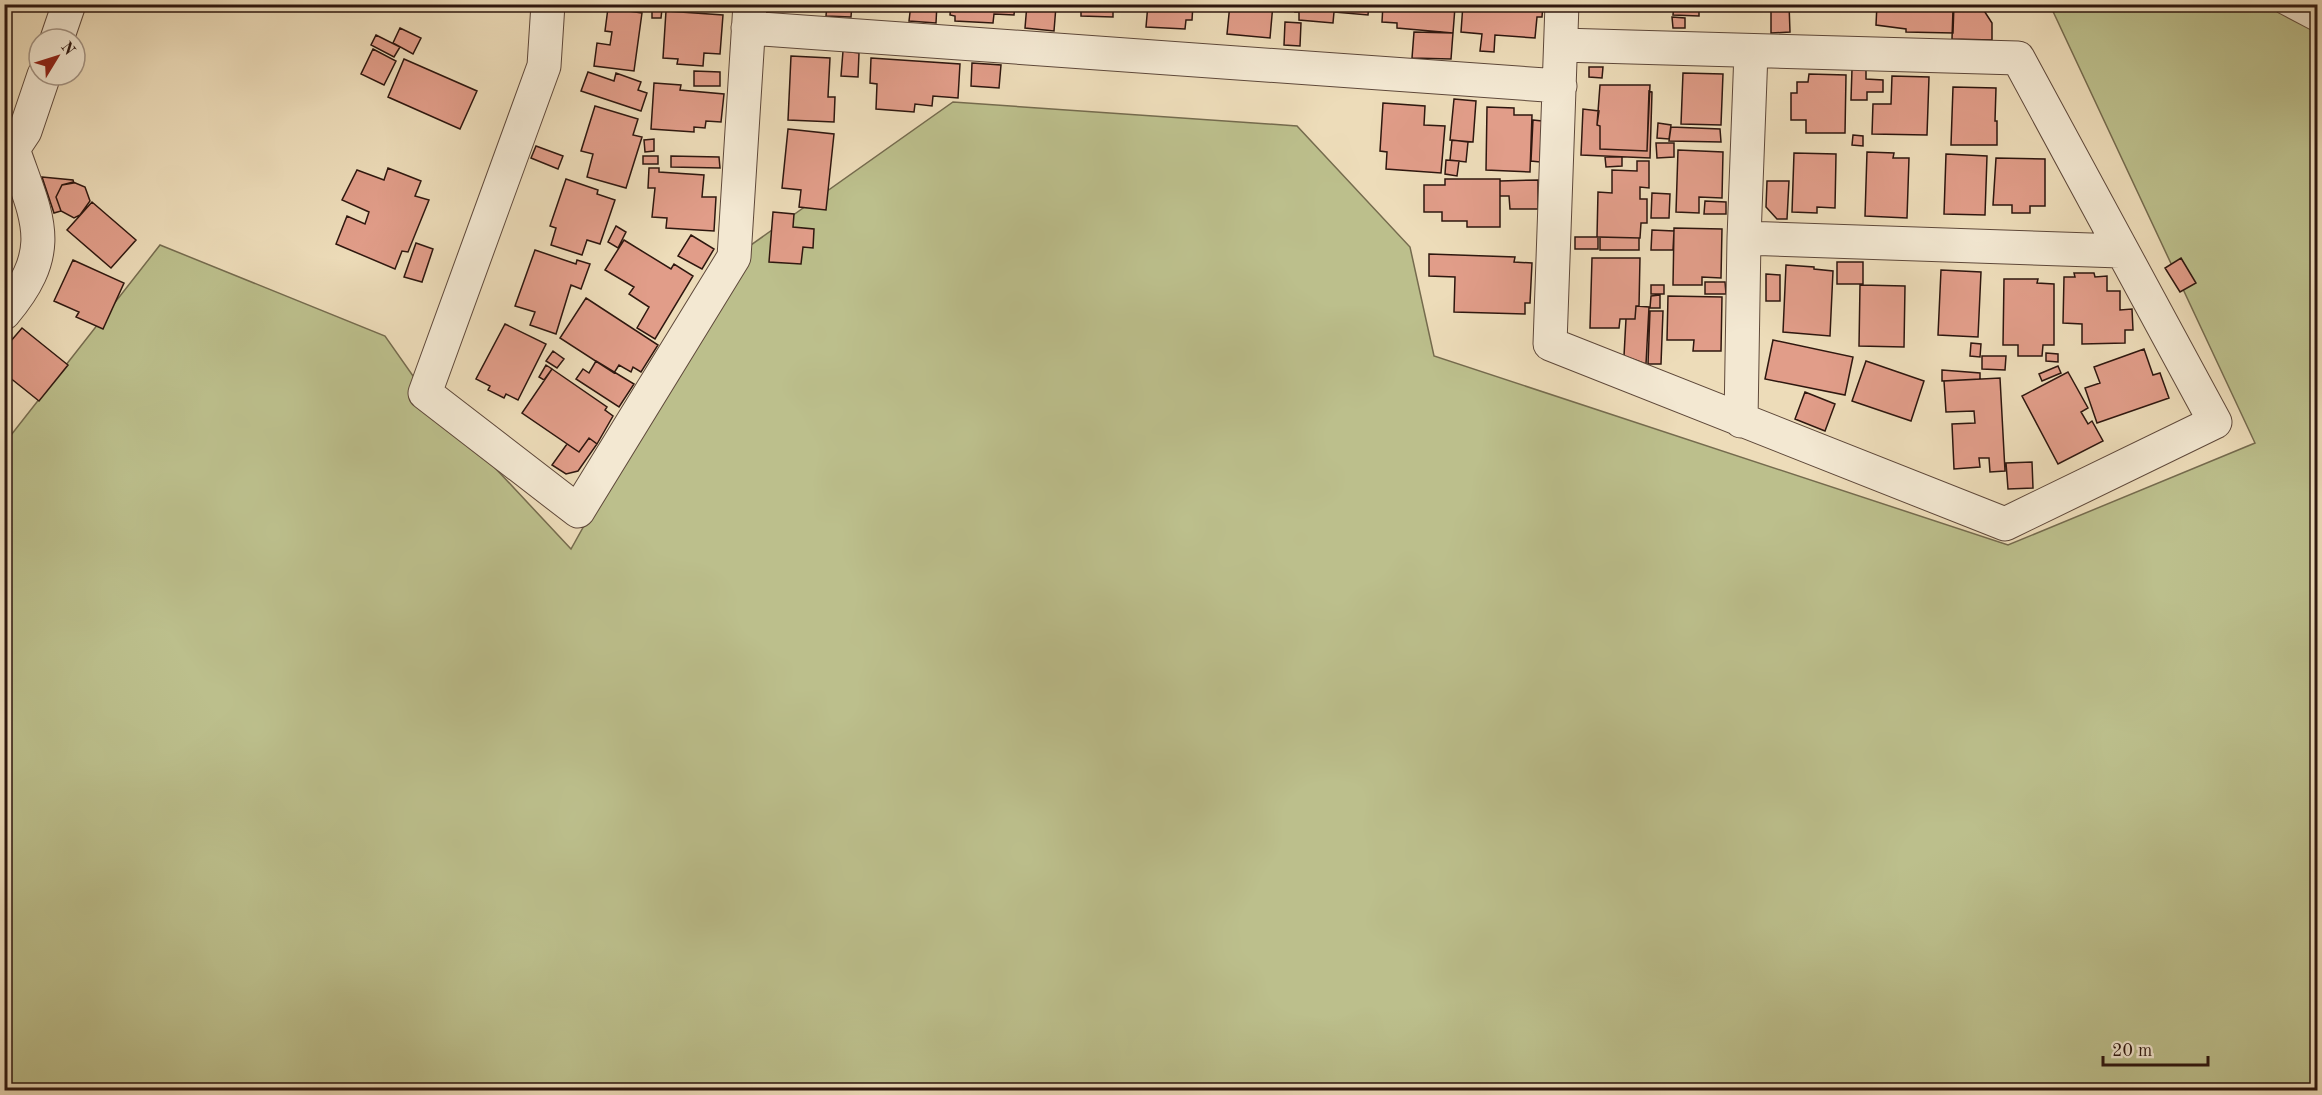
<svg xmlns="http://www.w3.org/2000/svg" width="2322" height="1095" font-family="'Old Standard TT',serif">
<rect width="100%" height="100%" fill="#eddcb9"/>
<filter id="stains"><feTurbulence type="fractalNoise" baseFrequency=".00333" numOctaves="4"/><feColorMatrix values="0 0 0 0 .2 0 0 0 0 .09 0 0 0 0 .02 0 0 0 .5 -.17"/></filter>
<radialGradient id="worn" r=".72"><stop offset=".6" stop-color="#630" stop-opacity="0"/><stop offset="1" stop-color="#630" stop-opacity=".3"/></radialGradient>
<path fill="#bcbf8c" stroke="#756b4e" stroke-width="1.5" d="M 2050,5 L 2317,5 L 2317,1090 L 5,1090 L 4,444 L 160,245 L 385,336 L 425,393 L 571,549 L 734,257 L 953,102 L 1297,126 L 1410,247 L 1434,356 L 2008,545 L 2255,443 Z"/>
<path fill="#e19d89" stroke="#2e170f" stroke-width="1.5" d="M 827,4 L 852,4 L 851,17 L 826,16 Z
M 937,4 L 936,23 L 909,21 L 911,4 Z
M 951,4 L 1015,4 L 1014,15 L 994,14 L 993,23 L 955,21 L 955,16 L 950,15 Z
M 1027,4 L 1056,6 L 1054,31 L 1025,28 Z
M 1043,4 L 1113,4 L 1113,17 L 1081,16 L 1081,7 Z
M 1118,4 L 1139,4 L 1139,10 L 1118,9 Z
M 1148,4 L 1193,4 L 1192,20 L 1186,20 L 1185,29 L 1146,27 Z
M 1230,4 L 1273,4 L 1270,38 L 1227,34 Z
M 1296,4 L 1369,4 L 1368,15 L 1334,12 L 1333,23 L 1299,20 L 1299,12 L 1295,12 Z
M 1383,4 L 1445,4 L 1455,7 L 1453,33 L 1397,28 L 1397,23 L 1382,22 Z
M 1463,4 L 1543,4 L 1542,17 L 1537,17 L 1535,38 L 1495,35 L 1494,52 L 1480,51 L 1482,34 L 1461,32 Z
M 1674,4 L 1699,4 L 1699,16 L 1673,15 Z
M 1771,4 L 1789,4 L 1790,32 L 1771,33 Z
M 1819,4 L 1863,4 L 1864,7 L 1819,8 Z
M 1877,4 L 1954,4 L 1953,33 L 1906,32 L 1906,29 L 1876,25 Z
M 608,8 L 642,13 L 634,71 L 594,66 L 597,43 L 610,45 L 612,32 L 605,31 Z
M 652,8 L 662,9 L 661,18 L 652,18 Z
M 1953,9 L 1983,9 L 1992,23 L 1992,40 L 1952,39 Z
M 666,11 L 723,15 L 720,54 L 704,53 L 703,66 L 677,64 L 678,59 L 663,58 Z
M 1672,17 L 1685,18 L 1685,28 L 1673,28 Z
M 1285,22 L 1301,23 L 1300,46 L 1284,45 Z
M 400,28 L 421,38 L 413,54 L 393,43 Z
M 1414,32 L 1453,33 L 1451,59 L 1412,58 Z
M 376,35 L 400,47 L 394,57 L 371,45 Z
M 373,49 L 396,61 L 384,85 L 361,74 Z
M 843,51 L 859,53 L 858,77 L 841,76 Z
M 791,56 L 830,58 L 828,97 L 835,97 L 834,122 L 788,120 Z
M 871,58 L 960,64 L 958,98 L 933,96 L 932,106 L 915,104 L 914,112 L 876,109 L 877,84 L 870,83 Z
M 404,59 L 477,91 L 460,129 L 388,97 Z
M 972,63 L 1001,65 L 999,88 L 971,86 Z
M 1589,67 L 1603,67 L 1602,78 L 1589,77 Z
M 1852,69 L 1866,70 L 1866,79 L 1883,80 L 1883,92 L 1867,92 L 1867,100 L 1851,100 Z
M 694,71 L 720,72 L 720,86 L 694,86 Z
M 588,72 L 614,81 L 616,73 L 641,82 L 638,90 L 647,93 L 641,111 L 581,91 Z
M 1683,73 L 1723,74 L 1721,125 L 1681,124 Z
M 1809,74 L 1846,75 L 1845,133 L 1806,133 L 1806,120 L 1791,120 L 1791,93 L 1797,93 L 1797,82 L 1808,82 Z
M 1892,76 L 1929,77 L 1927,135 L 1872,134 L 1873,104 L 1891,104 Z
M 654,83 L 681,85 L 680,90 L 724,94 L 721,122 L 706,121 L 705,128 L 694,127 L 694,132 L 651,129 Z
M 1600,85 L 1650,85 L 1647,151 L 1600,149 L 1600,126 L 1597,125 Z
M 1953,87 L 1996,88 L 1995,121 L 1997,121 L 1997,145 L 1951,145 Z
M 1649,91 L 1652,92 L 1650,158 L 1581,155 L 1583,109 L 1599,111 L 1597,125 L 1600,126 L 1600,149 L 1647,151 Z
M 1454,99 L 1476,101 L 1473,142 L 1450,140 Z
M 1383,103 L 1425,106 L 1424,125 L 1445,126 L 1441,173 L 1386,169 L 1387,152 L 1380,151 Z
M 595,106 L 638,119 L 633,135 L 642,137 L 626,188 L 587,177 L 593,154 L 581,151 Z
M 1487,107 L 1514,108 L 1514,115 L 1532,115 L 1530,172 L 1486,170 Z
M 1533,120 L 1542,121 L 1540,162 L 1531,161 Z
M 1658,123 L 1671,125 L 1669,139 L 1657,138 Z
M 1671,127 L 1720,129 L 1721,142 L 1669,141 Z
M 788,129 L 834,134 L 826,210 L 799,207 L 801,190 L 782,188 Z
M 1853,135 L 1863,136 L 1863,146 L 1852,145 Z
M 654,139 L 654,151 L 645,152 L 644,140 Z
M 1452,140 L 1468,142 L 1466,162 L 1450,160 Z
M 1656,143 L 1674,143 L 1674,157 L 1657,158 Z
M 536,146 L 563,156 L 558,169 L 531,158 Z
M 1678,150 L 1723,152 L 1722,198 L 1699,197 L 1699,213 L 1676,212 Z
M 1867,152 L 1894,153 L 1893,158 L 1909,158 L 1907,218 L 1865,216 Z
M 1794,153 L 1836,154 L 1835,208 L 1817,207 L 1817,213 L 1792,212 Z
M 1946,154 L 1987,156 L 1985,215 L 1944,214 Z
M 643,156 L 658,156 L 658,164 L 643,164 Z
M 671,156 L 719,157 L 720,168 L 671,167 Z
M 1605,157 L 1622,157 L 1622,166 L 1606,167 Z
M 1996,158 L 2045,159 L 2045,206 L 2030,206 L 2030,213 L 2012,213 L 2012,205 L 1993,205 Z
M 1446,160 L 1459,161 L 1457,176 L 1445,174 Z
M 1637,161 L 1649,161 L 1649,188 L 1640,187 L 1640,199 L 1647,199 L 1647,223 L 1641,223 L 1640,238 L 1597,237 L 1598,192 L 1612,193 L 1612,170 L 1637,171 Z
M 388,168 L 421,181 L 415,196 L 429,200 L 408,252 L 402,251 L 395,269 L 336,244 L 347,216 L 365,224 L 369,212 L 342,200 L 357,170 L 384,180 Z
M 649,168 L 659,168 L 659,172 L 704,175 L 702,197 L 716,197 L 714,231 L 666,228 L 667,218 L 652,217 L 655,188 L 648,188 Z
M 42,177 L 73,180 L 74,183 L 62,185 L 56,197 L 61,211 L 54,213 Z
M 566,179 L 598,190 L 597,194 L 615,200 L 600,244 L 587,240 L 582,255 L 551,245 L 556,228 L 550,226 Z
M 1445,179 L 1500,179 L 1500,227 L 1467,227 L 1467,221 L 1442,221 L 1442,212 L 1424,212 L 1424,185 L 1445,185 Z
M 1538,180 L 1538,209 L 1510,209 L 1509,196 L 1500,196 L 1500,181 Z
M 1767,181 L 1789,181 L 1787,219 L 1777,219 L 1766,207 Z
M 73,182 L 85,187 L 90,201 L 80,215 L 74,218 L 61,211 L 56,197 L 62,185 Z
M 1652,193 L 1670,194 L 1669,218 L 1651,218 Z
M 1705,201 L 1726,202 L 1726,214 L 1704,214 Z
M 92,202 L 136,240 L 111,268 L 67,230 Z
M 773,212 L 794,214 L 793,227 L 814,229 L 813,248 L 803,247 L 801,264 L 769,262 Z
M 616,226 L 626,232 L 618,248 L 608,242 Z
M 1674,228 L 1722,229 L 1721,278 L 1702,277 L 1702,285 L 1673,285 Z
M 1652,230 L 1674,231 L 1673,250 L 1651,250 Z
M 691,235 L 714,249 L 702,269 L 678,256 Z
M 1575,237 L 1598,237 L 1598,249 L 1575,249 Z
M 1600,237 L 1639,238 L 1639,250 L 1600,250 Z
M 624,240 L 671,269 L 674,264 L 693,276 L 655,339 L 637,328 L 649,307 L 629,294 L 634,287 L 605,270 Z
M 416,243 L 433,249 L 422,282 L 404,277 Z
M 535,250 L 576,264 L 577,260 L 590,264 L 581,289 L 571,285 L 556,334 L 530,325 L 535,312 L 515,306 Z
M 1429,254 L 1515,257 L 1514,262 L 1532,263 L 1530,303 L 1525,303 L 1525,314 L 1454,312 L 1455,277 L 1429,276 Z
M 1592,258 L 1640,258 L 1639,306 L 1636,306 L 1635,319 L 1620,319 L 1619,328 L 1590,328 Z
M 2181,258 L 2196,283 L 2180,292 L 2165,268 Z
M 73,260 L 124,283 L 103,329 L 76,317 L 79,312 L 54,301 Z
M 1837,262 L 1863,262 L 1863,284 L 1837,284 Z
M 1786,265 L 1814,267 L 1814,269 L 1833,271 L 1830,336 L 1783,332 Z
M 1941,270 L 1981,272 L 1978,337 L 1938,335 Z
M 2074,273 L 2094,273 L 2095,277 L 2107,276 L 2107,291 L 2120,291 L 2120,310 L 2132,309 L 2133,330 L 2125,330 L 2125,343 L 2082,344 L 2082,324 L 2063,323 L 2064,277 L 2075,277 Z
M 1766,274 L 1780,275 L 1780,301 L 1766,301 Z
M 2004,279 L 2038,279 L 2037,283 L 2054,284 L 2054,345 L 2043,345 L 2042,356 L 2018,356 L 2018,345 L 2003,345 Z
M 1705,282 L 1725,282 L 1726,294 L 1705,294 Z
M 1651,285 L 1664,285 L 1664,294 L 1651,294 Z
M 1860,285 L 1905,286 L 1904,347 L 1859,346 Z
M 1660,295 L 1660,308 L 1650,308 L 1651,296 Z
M 1668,296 L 1722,297 L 1721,351 L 1693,351 L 1694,340 L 1667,340 Z
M 586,298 L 658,345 L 641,372 L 633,367 L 631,372 L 619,365 L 614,373 L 560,338 Z
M 1636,306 L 1649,307 L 1646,364 L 1624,356 L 1626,319 L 1635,319 Z
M 1650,311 L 1663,311 L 1661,364 L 1648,364 Z
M 505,324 L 546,344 L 518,400 L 506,394 L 504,398 L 488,390 L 490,386 L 476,379 Z
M 22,328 L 68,365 L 39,401 L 4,373 L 4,349 Z
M 1773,340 L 1853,357 L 1845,395 L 1765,379 Z
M 1971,343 L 1981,344 L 1980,357 L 1970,356 Z
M 2144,349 L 2153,375 L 2160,373 L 2169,398 L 2097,423 L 2085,388 L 2100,383 L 2094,367 Z
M 553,351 L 564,359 L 557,368 L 546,361 Z
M 2046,353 L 2058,354 L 2058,362 L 2046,361 Z
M 1982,356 L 2006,356 L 2005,370 L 1982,369 Z
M 596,361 L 634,384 L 619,407 L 576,379 L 583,369 L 589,373 Z
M 1866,361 L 1924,381 L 1911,421 L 1852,401 Z
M 546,365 L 552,369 L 544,380 L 539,377 Z
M 2058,366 L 2061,373 L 2042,381 L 2039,374 Z
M 552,369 L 607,407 L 605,410 L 613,416 L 597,444 L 589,438 L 579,452 L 522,413 Z
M 1942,370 L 1980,373 L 1980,379 L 1942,381 Z
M 2068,372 L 2088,408 L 2081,412 L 2088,424 L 2092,421 L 2103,441 L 2058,464 L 2022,396 Z
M 2000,378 L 2005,471 L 1990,472 L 1989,458 L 1979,458 L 1980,467 L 1954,469 L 1952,424 L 1975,423 L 1974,411 L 1946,412 L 1944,381 Z
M 1805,392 L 1835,404 L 1825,431 L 1795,419 Z
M 589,438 L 597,444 L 578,471 L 566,474 L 552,465 L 567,444 L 579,452 Z
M 2032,462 L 2033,488 L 2008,489 L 2006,463 Z"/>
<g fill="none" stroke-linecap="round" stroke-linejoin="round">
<defs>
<path id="lane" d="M 2282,4 L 2318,23"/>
<path id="street" d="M 548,4 L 544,66 L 425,393 L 578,511 L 734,257 L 750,4
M 748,28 L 1560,86
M 57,39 L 69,4
M 1561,45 L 2018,58 L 2215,422 L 2005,524 L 1550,344 L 1562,4
M 1744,238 L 2120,251
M 4,313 C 58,249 37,219 13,149 L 25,131 L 44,75
M 1741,421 L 1744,238 L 1751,52"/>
</defs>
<use href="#lane" stroke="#5e483a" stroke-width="20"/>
<use href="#street" stroke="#5e483a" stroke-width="35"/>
<use href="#lane" stroke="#f3e8d2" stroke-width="18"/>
<use href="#street" stroke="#f3e8d2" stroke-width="33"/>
</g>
<rect width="2322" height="1095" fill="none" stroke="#eddcb9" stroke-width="24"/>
<rect x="6" y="6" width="2310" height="1083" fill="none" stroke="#2e170f" stroke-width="3"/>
<rect x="12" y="12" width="2298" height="1071" fill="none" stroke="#2e170f" stroke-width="1.5"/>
<g transform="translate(57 57) rotate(52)"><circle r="28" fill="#f3e8d2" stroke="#a49484" stroke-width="1.5"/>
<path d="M0-4.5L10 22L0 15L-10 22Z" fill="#8f2418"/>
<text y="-9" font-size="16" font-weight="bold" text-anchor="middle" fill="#2e170f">N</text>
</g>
<path d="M2103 1056v9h105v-9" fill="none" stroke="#2e170f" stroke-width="3"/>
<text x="2112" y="1056" font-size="18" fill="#2e170f" stroke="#f3e8d2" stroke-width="4.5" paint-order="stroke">20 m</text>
<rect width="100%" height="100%" filter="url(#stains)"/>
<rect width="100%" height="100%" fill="url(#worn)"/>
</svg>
